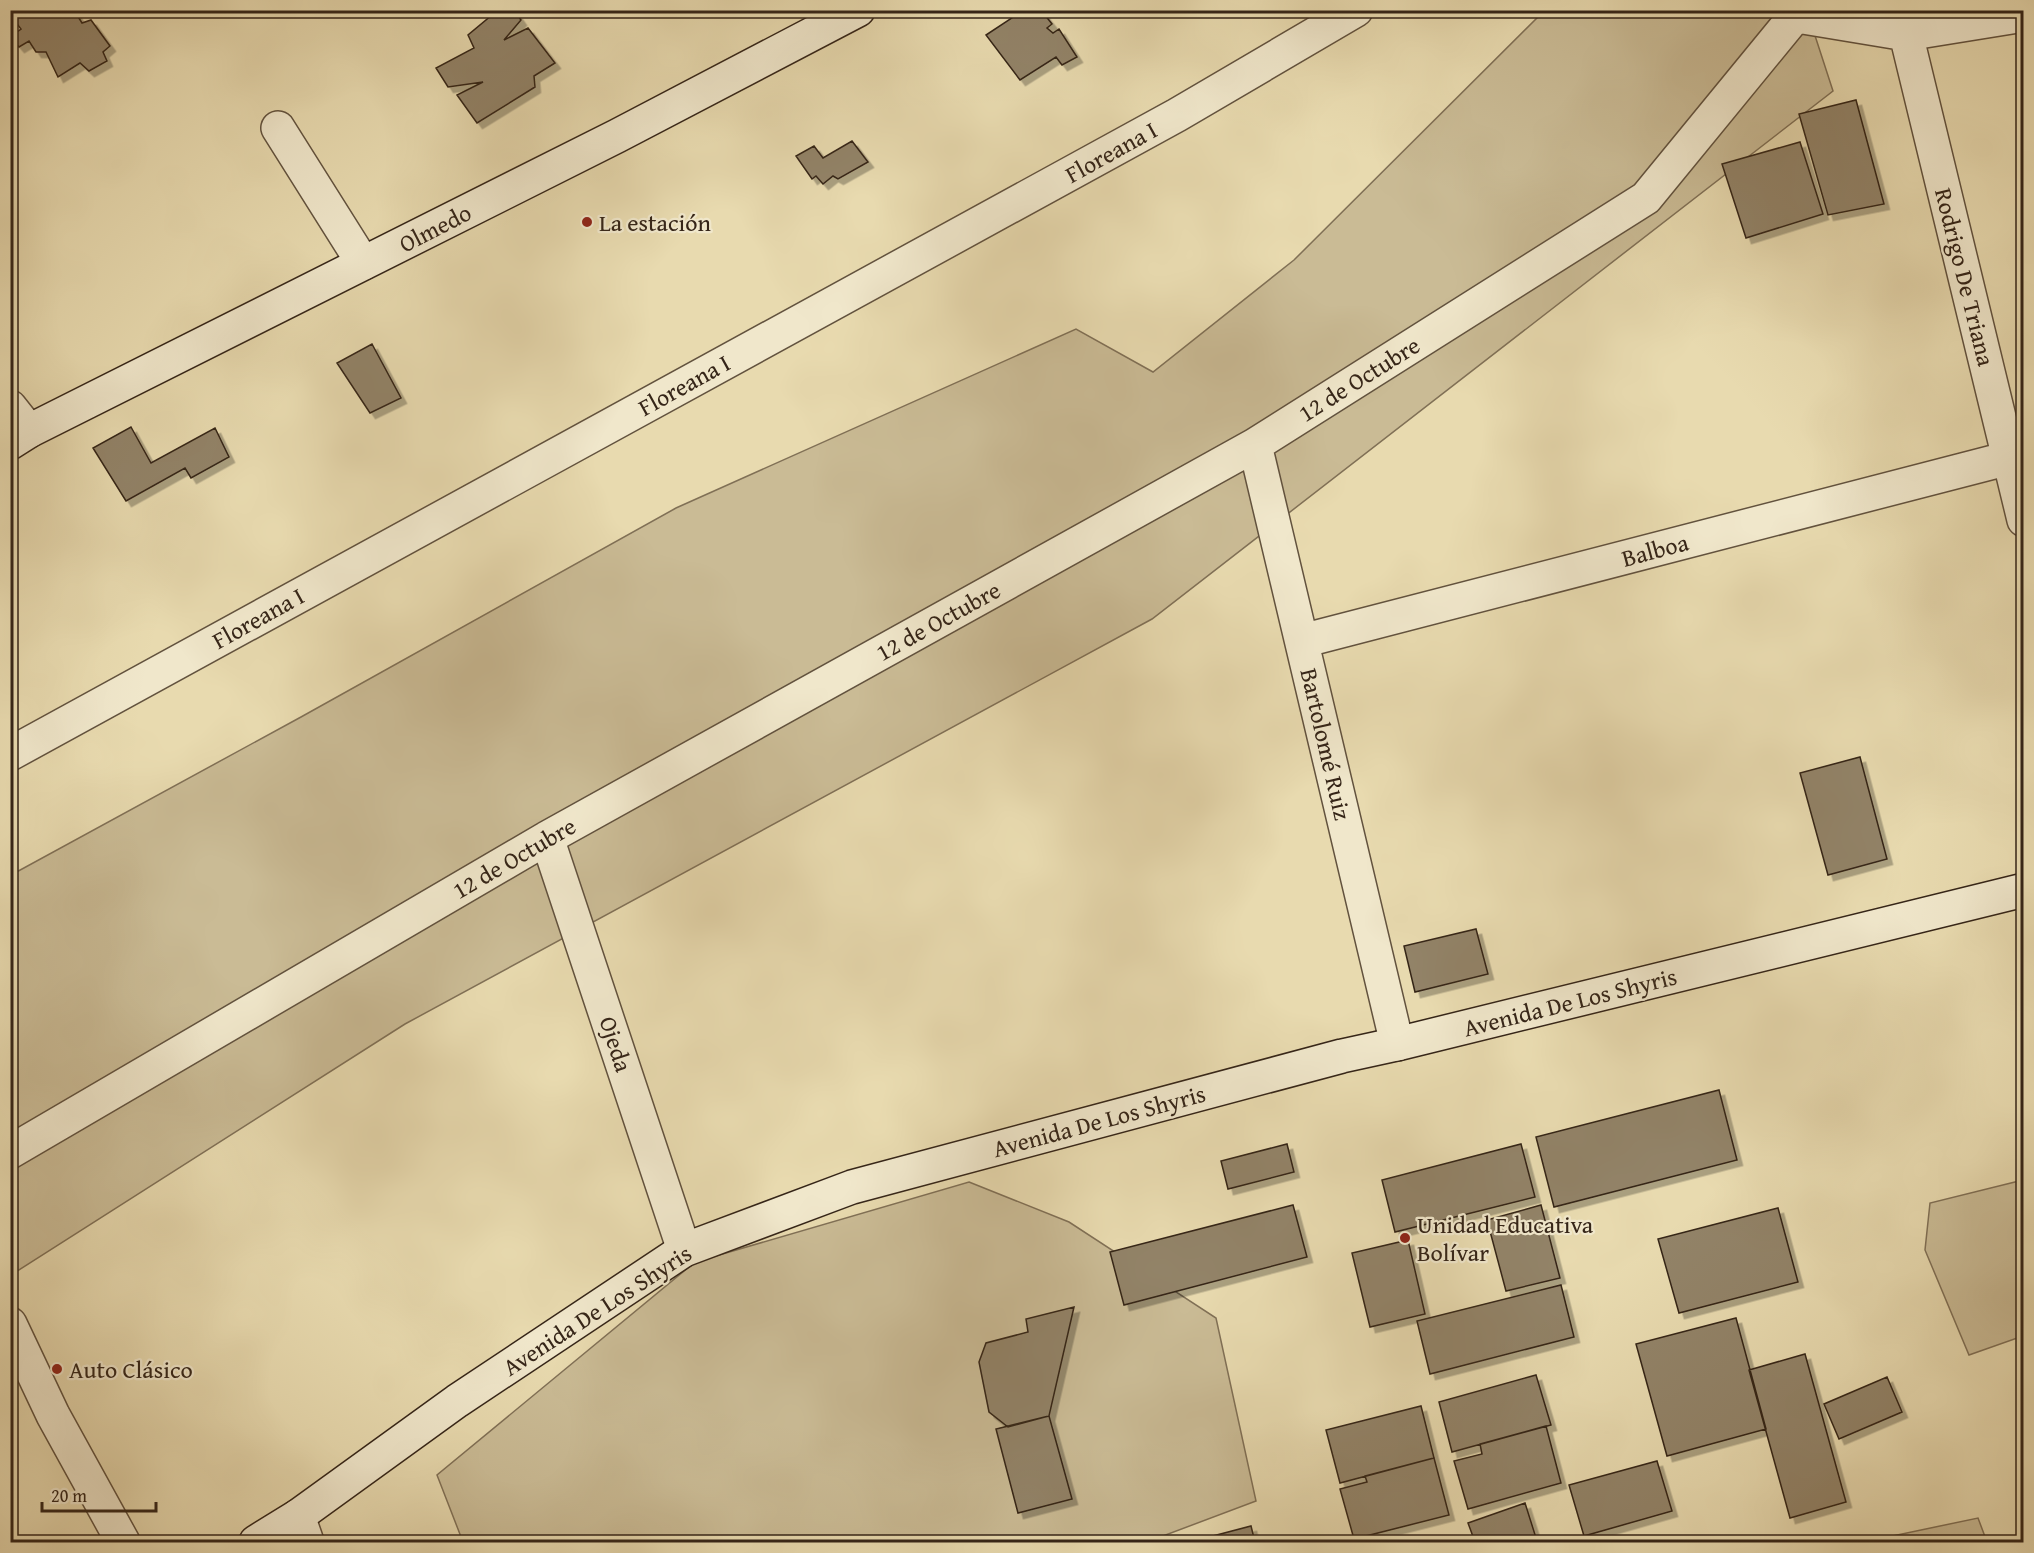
<svg xmlns="http://www.w3.org/2000/svg" width="2034" height="1553" font-family="'Gentium Book Plus',serif">
<defs>
<filter id="shadow"><feDropShadow dx="5.5" dy="5.5" stdDeviation="0" flood-color="#0004"/></filter>
</defs>
<rect width="100%" height="100%" fill="#e8daaf"/>
<filter id="stains"><feTurbulence type="fractalNoise" baseFrequency=".00333" numOctaves="4"/><feColorMatrix values="0 0 0 0 .2 0 0 0 0 .09 0 0 0 0 .02 0 0 0 .5 -.17"/></filter>
<radialGradient id="worn" r=".72"><stop offset=".6" stop-color="#630" stop-opacity="0"/><stop offset="1" stop-color="#630" stop-opacity=".3"/></radialGradient>
<path fill="#cabb95" stroke="#807056" stroke-width="1.5" d="M 1544,11 L 1807,11 L 1833,91 L 1152,619 L 405,1024 L 11,1275 L 11,875 L 301,717 L 676,508 L 1076,329 L 1153,372 L 1294,260 Z
M 2023,1180 L 2023,1336 L 1969,1355 L 1925,1250 L 1930,1203 Z
M 969,1182 L 1069,1222 L 1216,1318 L 1256,1501 L 1147,1542 L 463,1542 L 437,1475 L 695,1262 Z
M 1978,1518 L 1987,1542 L 1864,1542 Z"/>
<path fill="#928367" stroke="#352518" stroke-width="1.5" filter="url(#shadow)" d="M 19,10 L 74,10 L 82,23 L 91,20 L 110,46 L 103,52 L 107,61 L 89,71 L 80,63 L 58,77 L 46,52 L 36,52 L 29,41 L 19,47 L 10,37 L 21,29 L 11,16 Z
M 498,10 L 514,10 L 521,20 L 504,40 L 528,28 L 555,63 L 534,76 L 535,87 L 477,123 L 457,95 L 483,82 L 448,87 L 436,68 L 474,48 L 468,35 Z
M 1024,10 L 1041,10 L 1052,24 L 1047,28 L 1053,33 L 1059,29 L 1077,57 L 1062,65 L 1056,57 L 1020,80 L 986,35 Z
M 1856,100 L 1884,204 L 1828,215 L 1799,114 Z
M 852,141 L 868,162 L 838,179 L 833,176 L 823,184 L 816,176 L 812,179 L 796,156 L 814,146 L 823,158 Z
M 1800,142 L 1823,214 L 1746,238 L 1722,164 Z
M 372,344 L 401,398 L 370,413 L 337,363 Z
M 131,427 L 151,463 L 215,428 L 229,457 L 191,478 L 185,468 L 126,501 L 93,448 Z
M 1860,757 L 1887,859 L 1828,875 L 1800,773 Z
M 1476,929 L 1488,974 L 1415,992 L 1404,946 Z
M 1719,1090 L 1737,1160 L 1554,1207 L 1536,1137 Z
M 1287,1144 L 1294,1172 L 1228,1189 L 1221,1161 Z
M 1521,1144 L 1535,1197 L 1395,1232 L 1382,1180 Z
M 1293,1205 L 1307,1257 L 1124,1305 L 1110,1252 Z
M 1541,1205 L 1560,1278 L 1506,1291 L 1487,1220 Z
M 1778,1208 L 1798,1282 L 1679,1313 L 1658,1239 Z
M 1408,1240 L 1425,1314 L 1370,1327 L 1352,1253 Z
M 1561,1285 L 1574,1337 L 1430,1374 L 1417,1321 Z
M 1074,1307 L 1049,1416 L 1008,1427 L 989,1412 L 979,1362 L 986,1343 L 1028,1332 L 1026,1319 Z
M 1736,1318 L 1766,1429 L 1667,1456 L 1636,1344 Z
M 1805,1354 L 1846,1502 L 1790,1518 L 1749,1370 Z
M 1536,1375 L 1551,1425 L 1452,1452 L 1439,1402 Z
M 1887,1377 L 1902,1412 L 1839,1439 L 1824,1404 Z
M 1421,1406 L 1434,1458 L 1340,1483 L 1326,1430 Z
M 1049,1416 L 1072,1499 L 1018,1513 L 996,1429 Z
M 1546,1426 L 1561,1483 L 1468,1509 L 1454,1461 L 1482,1454 L 1480,1444 Z
M 1434,1458 L 1449,1515 L 1354,1539 L 1340,1489 L 1367,1482 L 1365,1476 Z
M 1657,1461 L 1672,1511 L 1584,1536 L 1569,1485 Z
M 1525,1503 L 1537,1541 L 1475,1542 L 1468,1523 Z
M 1251,1526 L 1255,1542 L 1190,1542 Z"/>
<g fill="none" stroke-linecap="round" stroke-linejoin="round">
<defs>
<path id="street" d="M 1797,16 L 1906,34 L 2024,15
M 1906,34 L 2024,520
M 278,128 L 363,263
M 10,407 L 29,431
M 1255,445 L 1397,1044
M 1302,641 L 2009,458
M 10,754 L 1177,115 L 1356,10
M 547,838 L 684,1250
M 10,1152 L 547,838 L 1255,445 L 1646,198 L 1800,10
M 10,1324 L 53,1415 L 123,1542
M 298,1516 L 307,1542"/>
<path id="secondary" d="M 10,443 L 29,431 L 617,136 L 858,10
M 256,1542 L 298,1516 L 457,1401 L 684,1250 L 852,1187 L 1342,1056 L 1397,1044 L 2024,890"/>
</defs>
<use href="#street" stroke="#62523e" stroke-width="36"/>
<use href="#secondary" stroke="#352518" stroke-width="36"/>
<use href="#street" stroke="#f0e7cb" stroke-width="33"/>
<use href="#secondary" stroke="#f0e7cb" stroke-width="33"/>
</g>
<g fill="#8f2418" stroke="#f0e7cb" stroke-width="2">
<circle cx="587" cy="222" r="6"/>
<circle cx="1405" cy="1238" r="6"/>
<circle cx="57" cy="1369" r="6"/>
</g>
<g text-anchor="middle" dominant-baseline="central" stroke-width="4.5" stroke-linejoin="round" paint-order="stroke">
<g font-size="24" fill="#352518" stroke="#f0e7cb">
<text transform="translate(1111 152) rotate(-29)">Floreana I</text>
<text transform="translate(435 228) rotate(-27)">Olmedo</text>
<text transform="translate(1965 277) rotate(76)">Rodrigo De Triana</text>
<text transform="translate(1359 379) rotate(-32)">12 de Octubre</text>
<text transform="translate(684 385) rotate(-29)">Floreana I</text>
<text transform="translate(1655 550) rotate(-15)">Balboa</text>
<text transform="translate(258 618) rotate(-29)">Floreana I</text>
<text transform="translate(938 621) rotate(-29)">12 de Octubre</text>
<text transform="translate(1326 744) rotate(77)">Bartolomé Ruiz</text>
<text transform="translate(514 858) rotate(-30)">12 de Octubre</text>
<text transform="translate(1570 1002) rotate(-14)">Avenida De Los Shyris</text>
<text transform="translate(616 1044) rotate(72)">Ojeda</text>
<text transform="translate(1099 1121) rotate(-15)">Avenida De Los Shyris</text>
<text transform="translate(597 1310) rotate(-33)">Avenida De Los Shyris</text>
</g>
<g font-size="24" fill="#352518" stroke="#f0e7cb" text-anchor="start">
<text x="599" y="222">La estación</text>
<text x="1417" y="1224">Unidad Educativa<tspan x="1417" dy="28">Bolívar</tspan></text>
<text x="69" y="1369">Auto Clásico</text>
</g>
</g>
<rect width="2034" height="1553" fill="none" stroke="#e8daaf" stroke-width="36"/>
<rect x="12" y="12" width="2010" height="1529" fill="none" stroke="#352518" stroke-width="3"/>
<rect x="18" y="18" width="1998" height="1517" fill="none" stroke="#352518" stroke-width="1.5"/>
<path d="M42 1502v9h114v-9" fill="none" stroke="#352518" stroke-width="3"/>
<text x="51" y="1502" font-size="18" fill="#352518" stroke="#f0e7cb" stroke-width="4.5" paint-order="stroke">20 m</text>
<rect width="100%" height="100%" filter="url(#stains)"/>
<rect width="100%" height="100%" fill="url(#worn)"/>
</svg>
